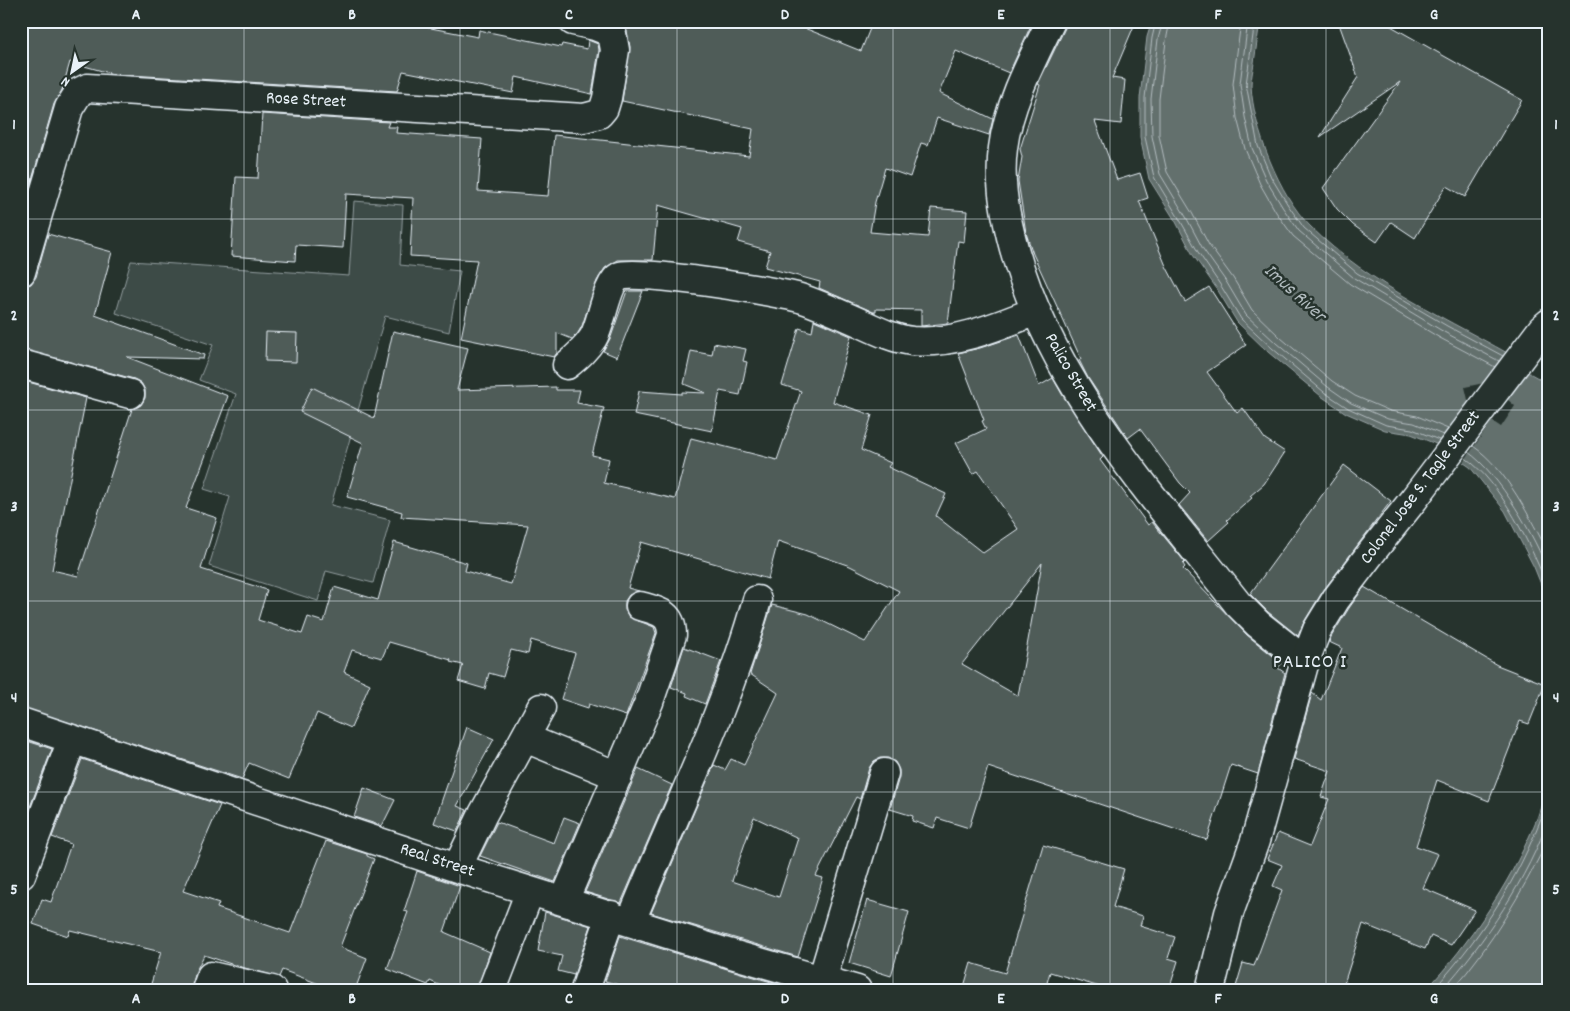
<svg xmlns="http://www.w3.org/2000/svg" width="1570" height="1011" font-family="Dekko,sans-serif">
<rect width="100%" height="100%" fill="#26332d"/>
<filter id="ink" filterUnits="userSpaceOnUse"><feTurbulence type="fractalNoise" baseFrequency=".02" numOctaves="2"/><feDisplacementMap in="SourceGraphic" scale="10" xChannelSelector="R" yChannelSelector="G"/><feConvolveMatrix kernelMatrix="1 2 1 2 8 2 1 2 1" color-interpolation-filters="sRGB"/></filter>
<g filter="url(#ink)">
<path fill="#3e4b47" stroke="#939ea0" d="M 354,201 L 403,205 L 400,265 L 460,271 L 449,332 L 385,316 L 331,505 L 390,520 L 373,583 L 326,571 L 318,601 L 209,566 L 230,497 L 204,489 L 236,394 L 199,380 L 213,345 L 116,313 L 131,261 L 349,276 Z"/>
<path fill="#636f6d" stroke="#98a3a5" d="M 1152,21 L 1260,21 C 1258,35 1256,49 1254,63 C 1253,70 1251,78 1251,85 C 1253,128 1279,195 1310,226 C 1370,286 1451,320 1523,362 L 1520,368 L 1549,384 L 1549,604 L 1534,567 L 1505,511 L 1470,467 L 1436,444 L 1411,434 L 1385,430 L 1346,413 L 1321,396 L 1268,352 L 1237,322 L 1217,289 L 1193,255 L 1176,222 L 1149,179 L 1140,137 L 1140,98 L 1147,37 Z
M 1549,780 L 1549,990 L 1426,990 C 1470,942 1508,887 1533,828 C 1540,813 1544,796 1549,780 Z"/>
<path fill="#26332d" d="M 1509,350 L 1525,360 L 1523,367 L 1529,370 L 1507,399 L 1515,406 L 1501,427 L 1492,421 L 1462,464 L 1437,448 L 1469,404 L 1465,387 L 1484,383 Z"/>
<g fill="none" stroke-linecap="round" stroke-linejoin="round">
<path stroke="#b3bdc0" stroke-width="1" d="M 1156,21 L 1152,38 L 1145,98 L 1145,137 L 1154,177 L 1180,220 L 1198,252 L 1221,286 L 1241,319 L 1272,348 L 1324,392 L 1348,408 L 1386,425 L 1412,429 L 1439,440
M 1163,21 L 1158,39 L 1151,99 L 1152,136 L 1160,174 L 1186,217 L 1203,249 L 1227,283 L 1246,315 L 1276,343 L 1328,387 L 1351,403 L 1388,419 L 1414,423 L 1443,435
M 1170,21 L 1166,41 L 1159,99 L 1159,135 L 1167,172 L 1192,213 L 1209,245 L 1233,278 L 1252,310 L 1281,338 L 1332,381 L 1355,396 L 1390,411 L 1417,416 L 1448,429
M 1241,21 L 1233,84 L 1237,118 L 1245,149 L 1260,184 L 1276,212 L 1293,236 L 1350,284 L 1440,338 L 1495,367
M 1248,21 L 1240,84 L 1245,117 L 1252,148 L 1266,180 L 1283,208 L 1299,231 L 1354,278 L 1444,332 L 1499,361
M 1255,21 L 1246,84 L 1258,146 L 1271,177 L 1288,205 L 1304,228 L 1357,273 L 1447,326 L 1503,356
M 1473,446 C 1507,469 1530,518 1549,554
M 1468,452 C 1500,474 1535,537 1549,573
M 1464,457 C 1501,481 1533,550 1549,590
M 1433,990 C 1484,934 1525,869 1549,796
M 1442,990 C 1484,943 1529,877 1549,817
M 1452,990 C 1492,945 1522,892 1549,838"/>
</g>
<path fill="#505c59" stroke="#e8f1f8" fill-rule="evenodd" d="M 21,21 L 355,21 L 377,27 L 378,21 L 416,21 L 415,25 L 478,37 L 479,30 L 561,47 L 562,44 L 587,49 L 588,40 L 598,44 L 599,50 L 592,94 L 516,77 L 513,93 L 403,71 L 397,91 L 113,74 L 70,62 L 62,90 L 54,104 L 27,197 L 21,196 Z
M 621,21 L 787,21 L 861,51 L 873,21 L 1033,21 L 1009,73 L 956,51 L 939,93 L 993,119 L 989,135 L 937,118 L 928,145 L 921,143 L 910,177 L 885,168 L 875,202 L 870,232 L 928,237 L 931,208 L 967,211 L 964,242 L 958,241 L 948,323 L 921,326 L 921,310 L 876,309 L 876,312 L 873,312 L 819,288 L 820,282 L 765,267 L 770,251 L 738,242 L 742,229 L 658,205 L 653,260 L 618,260 L 605,268 L 597,281 L 582,326 L 578,333 L 572,339 L 557,333 L 557,353 L 554,357 L 461,338 L 477,260 L 410,256 L 413,198 L 346,194 L 343,248 L 296,245 L 295,261 L 231,256 L 236,177 L 258,178 L 262,114 L 389,122 L 387,127 L 397,127 L 396,133 L 482,139 L 478,191 L 548,196 L 554,135 L 749,156 L 753,129 L 622,101 L 630,47 L 627,31 Z
M 1066,21 L 1136,21 L 1112,78 L 1125,80 L 1121,124 L 1095,121 L 1117,180 L 1140,173 L 1148,198 L 1139,201 L 1166,266 L 1185,302 L 1209,287 L 1246,345 L 1207,372 L 1237,413 L 1243,408 L 1265,439 L 1285,452 L 1264,484 L 1250,496 L 1252,498 L 1227,520 L 1229,522 L 1208,541 L 1179,505 L 1190,493 L 1180,483 L 1140,429 L 1128,438 L 1088,378 L 1079,360 L 1081,359 L 1033,254 L 1026,233 L 1018,181 L 1022,157 L 1020,149 L 1040,85 L 1038,84 L 1065,28 Z
M 1338,21 L 1382,21 L 1522,100 L 1465,197 L 1446,186 L 1415,238 L 1391,222 L 1377,242 L 1353,225 L 1337,209 L 1323,188 L 1400,82 L 1320,137 L 1358,77 Z
M 48,234 L 112,252 L 95,315 L 204,355 L 203,359 L 127,357 L 228,396 L 186,508 L 217,518 L 201,569 L 267,590 L 258,620 L 302,634 L 308,617 L 324,622 L 334,587 L 378,600 L 394,542 L 467,563 L 465,571 L 511,584 L 528,525 L 401,517 L 402,512 L 347,497 L 363,443 L 300,412 L 312,387 L 374,418 L 393,331 L 468,348 L 457,390 L 556,387 L 556,390 L 580,390 L 577,403 L 604,408 L 592,455 L 609,459 L 604,483 L 675,499 L 691,438 L 777,460 L 801,391 L 782,385 L 799,328 L 812,332 L 814,320 L 851,336 L 833,402 L 872,415 L 861,450 L 891,463 L 888,467 L 946,494 L 936,516 L 983,553 L 1018,529 L 978,471 L 973,474 L 956,443 L 986,429 L 982,421 L 984,420 L 958,353 L 980,348 L 1019,335 L 1039,386 L 1053,378 L 1062,394 L 1103,457 L 1100,460 L 1148,525 L 1152,522 L 1185,562 L 1183,564 L 1185,567 L 1183,569 L 1247,635 L 1282,663 L 1278,668 L 1285,673 L 1258,774 L 1231,765 L 1207,840 L 988,767 L 969,828 L 937,818 L 934,828 L 912,821 L 913,816 L 890,809 L 899,777 L 899,770 L 895,762 L 888,758 L 880,758 L 874,761 L 869,768 L 860,799 L 856,797 L 816,876 L 823,878 L 798,957 L 651,913 L 714,765 L 725,770 L 731,759 L 744,765 L 778,693 L 750,674 L 772,605 L 808,614 L 865,642 L 899,591 L 850,566 L 778,541 L 768,579 L 641,542 L 628,588 L 639,591 L 629,595 L 625,601 L 625,610 L 629,617 L 654,627 L 656,633 L 626,716 L 589,704 L 588,708 L 561,699 L 575,653 L 531,640 L 528,654 L 511,650 L 503,677 L 489,673 L 485,689 L 458,681 L 463,665 L 450,662 L 451,660 L 389,642 L 382,658 L 352,650 L 344,672 L 370,684 L 351,728 L 317,713 L 289,779 L 249,763 L 242,779 L 21,707 L 21,380 L 86,398 L 52,570 L 78,576 L 132,409 L 141,405 L 145,398 L 145,390 L 141,383 L 134,379 L 21,349 L 21,287 L 31,284 L 36,277 ZM 1042,563 L 1018,696 L 962,664 ZM 754,817 L 798,838 L 779,897 L 732,881 Z
M 627,291 L 643,291 L 617,357 L 603,351 L 611,337 Z
M 266,332 L 297,333 L 296,362 L 265,361 Z
M 714,343 L 746,349 L 743,361 L 747,362 L 740,395 L 720,391 L 712,431 L 634,415 L 639,391 L 682,394 L 682,392 L 706,393 L 684,384 L 691,351 L 712,355 Z
M 1344,465 L 1391,501 L 1323,591 L 1304,622 L 1298,636 L 1268,612 L 1250,594 Z
M 1364,587 L 1497,665 L 1545,684 L 1529,724 L 1520,721 L 1489,801 L 1437,780 L 1416,846 L 1438,854 L 1423,888 L 1475,910 L 1451,945 L 1431,936 L 1425,949 L 1363,924 L 1342,990 L 1235,990 L 1243,963 L 1254,966 L 1282,890 L 1273,886 L 1282,865 L 1267,859 L 1278,833 L 1310,846 L 1329,799 L 1321,797 L 1330,771 L 1294,759 L 1312,693 L 1321,700 L 1342,648 L 1329,642 L 1331,637 L 1349,608 Z
M 684,647 L 721,661 L 705,704 L 686,696 L 687,693 L 671,687 Z
M 467,727 L 494,739 L 457,806 L 467,810 L 457,831 L 434,823 Z
M 21,739 L 52,749 L 22,828 L 21,827 Z
M 82,759 L 220,805 L 183,891 L 219,903 L 217,908 L 290,933 L 326,841 L 367,854 L 367,856 L 374,859 L 340,947 L 367,958 L 355,990 L 335,990 L 282,970 L 279,977 L 237,966 L 204,955 L 196,971 L 191,990 L 149,990 L 161,952 L 70,930 L 68,936 L 33,924 L 42,899 L 51,902 L 71,844 L 52,837 Z
M 638,769 L 672,785 L 621,903 L 585,892 Z
M 364,788 L 395,800 L 382,826 L 354,817 Z
M 564,817 L 580,823 L 555,882 L 480,856 L 497,822 L 554,843 Z
M 1043,845 L 1124,869 L 1113,907 L 1143,916 L 1140,926 L 1175,937 L 1168,958 L 1178,961 L 1169,990 L 1110,990 L 1050,972 L 1045,990 L 963,990 L 971,963 L 1005,973 Z
M 417,871 L 460,886 L 444,932 L 490,952 L 477,990 L 450,990 L 430,981 L 428,985 L 387,969 L 408,912 L 404,911 Z
M 867,900 L 909,912 L 891,976 L 849,963 Z
M 545,912 L 591,926 L 574,975 L 558,971 L 562,956 L 538,951 Z
M 620,936 L 724,968 L 788,987 L 787,990 L 637,990 L 605,981 Z"/>
<g fill="none" stroke-linecap="round" stroke-linejoin="round">
<defs>
<path id="minor" d="M 1051,21 C 1032,60 1008,105 1003,148 C 999,179 1004,208 1011,237 C 1046,379 1150,492 1238,604 L 1258,624 L 1305,661
M 21,272 L 69,108 L 79,92 L 87,88 L 584,118 L 599,114 L 604,108 L 607,98 L 615,50 L 612,34 L 605,30 L 595,26 L 573,21
M 21,364 L 130,394
M 567,365 C 578,356 586,349 593,338 C 602,324 606,283 620,276 C 635,269 782,292 803,299 C 823,306 843,315 863,324 C 878,331 895,339 912,341 C 954,345 998,326 1036,311
M 21,722 L 457,868 L 728,953 L 857,990
M 525,738 L 618,776
M 457,868 L 483,814 L 541,708
M 21,875 L 72,740
M 564,901 L 649,702 L 672,635 C 672,613 658,611 640,606
M 631,921 C 674,815 726,711 757,600
M 822,980 L 884,773
M 206,990 L 211,976 L 272,990
M 492,990 L 530,891
M 585,990 L 611,915"/>
<path id="major" d="M 1210,990 L 1229,913 L 1255,841 L 1305,661 L 1317,630 L 1336,599 L 1371,553 L 1414,499 L 1542,329 L 1549,323"/>
</defs>
<use href="#minor" stroke="#e8f1f8" stroke-width="31"/>
<use href="#major" stroke="#e8f1f8" stroke-width="31"/>
<use href="#minor" stroke="#26332d" stroke-width="28"/>
<use href="#major" stroke="#26332d" stroke-width="28"/>
</g>
</g>
<path fill="none" stroke="#e8f1f8" stroke-width="1" stroke-opacity="0.55" d="M 244,21 L 244,990M 460,21 L 460,990M 677,21 L 677,990M 893,21 L 893,990M 1110,21 L 1110,990M 1326,21 L 1326,990M 21,219 L 1549,219M 21,410 L 1549,410M 21,601 L 1549,601M 21,792 L 1549,792"/>
<g text-anchor="middle" dominant-baseline="central" stroke-width="5" stroke-linejoin="round" paint-order="stroke">
<g font-size="18" fill="#e8f1f8" stroke="#26332d">
<text transform="translate(306 101) rotate(3)">Rose Street</text>
<text transform="translate(1070 373) rotate(60)">Palico Street</text>
<text transform="translate(1421 488) rotate(-53)">Colonel Jose S. Tagle Street</text>
<text transform="translate(437 861) rotate(18)">Real Street</text>
</g>
<g font-size="19" font-style="italic" fill="#b3bdc0" stroke="#26332d">
<text transform="translate(1294 294) rotate(42)">Imus River</text>
</g>
<g font-size="20" letter-spacing="1" fill="#e8f1f8" stroke="#26332d">
<text x="1310" y="663">PALICO I</text>
</g>
</g>
<rect width="1570" height="1011" fill="none" stroke="#26332d" stroke-width="55"/>
<g transform="translate(72 72) rotate(213)" stroke="#26332d" stroke-width="4" paint-order="stroke">
<path d="M0-4L9 19L0 12L-9 19Z" fill="#e8f1f8"/>
<text y="-8" font-size="14" font-weight="bold" text-anchor="middle" fill="#e8f1f8">N</text>
</g>
<rect x="28" y="28" width="1514" height="956" fill="none" stroke="#e8f1f8" stroke-width="2"/>
<g font-size="16" text-anchor="middle" font-weight="bold" fill="#e8f1f8">
<text x="136" y="19">A</text>
<text x="352" y="19">B</text>
<text x="569" y="19">C</text>
<text x="785" y="19">D</text>
<text x="1001" y="19">E</text>
<text x="1218" y="19">F</text>
<text x="1434" y="19">G</text>
<text x="14" y="129">1</text>
<text x="1556" y="129">1</text>
<text x="14" y="320">2</text>
<text x="1556" y="320">2</text>
<text x="14" y="511">3</text>
<text x="1556" y="511">3</text>
<text x="14" y="702">4</text>
<text x="1556" y="702">4</text>
<text x="14" y="894">5</text>
<text x="1556" y="894">5</text>
<text x="136" y="1003">A</text>
<text x="352" y="1003">B</text>
<text x="569" y="1003">C</text>
<text x="785" y="1003">D</text>
<text x="1001" y="1003">E</text>
<text x="1218" y="1003">F</text>
<text x="1434" y="1003">G</text>
</g>
</svg>
